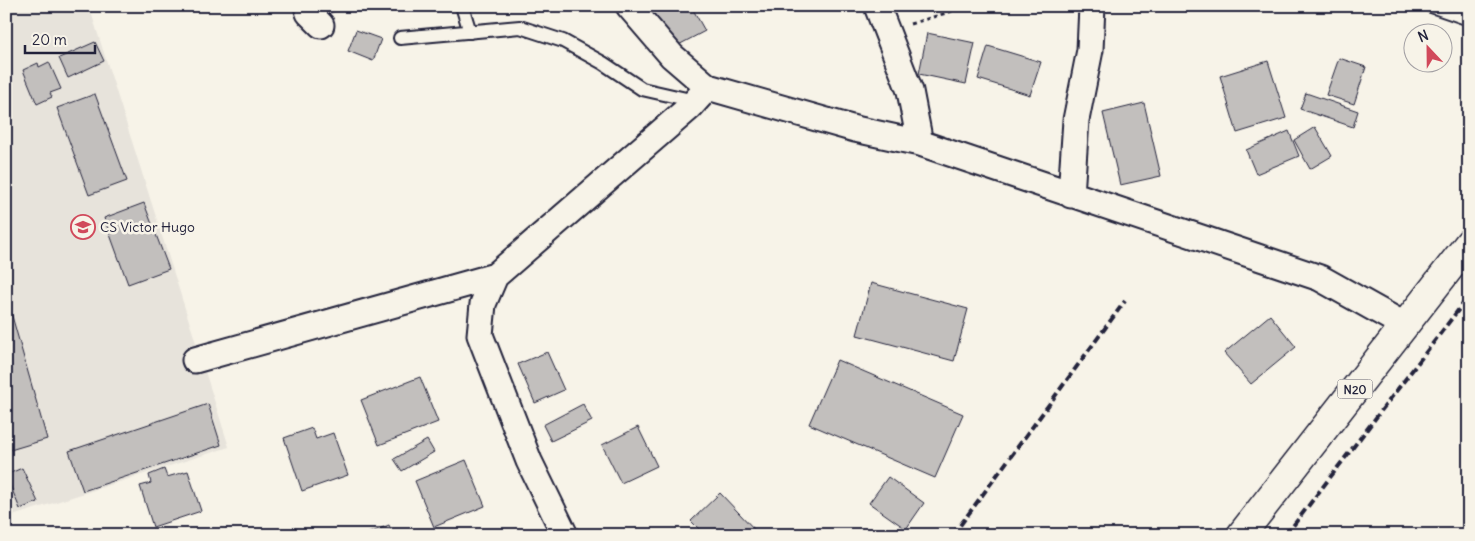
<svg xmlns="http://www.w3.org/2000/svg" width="1475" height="541" font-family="Delius,sans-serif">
<rect width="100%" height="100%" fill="#f7f3e8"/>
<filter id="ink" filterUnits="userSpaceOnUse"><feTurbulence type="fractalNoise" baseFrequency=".02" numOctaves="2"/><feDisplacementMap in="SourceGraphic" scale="10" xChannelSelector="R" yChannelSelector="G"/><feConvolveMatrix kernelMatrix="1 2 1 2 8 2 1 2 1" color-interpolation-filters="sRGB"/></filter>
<g filter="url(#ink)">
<path fill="#e7e3db" d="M 6,6 L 89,6 L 229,447 L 6,518 Z"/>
<path fill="#c2bfbd" stroke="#22223b" d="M 320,6 L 351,6 L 323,15 Z
M 645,6 L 691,6 L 705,31 L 669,50 Z
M 356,30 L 381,39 L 373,61 L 348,51 Z
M 927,33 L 975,43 L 966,84 L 919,74 Z
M 95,42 L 104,61 L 68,78 L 59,58 Z
M 988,46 L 1041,62 L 1030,95 L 978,79 Z
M 1339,58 L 1366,67 L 1354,104 L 1326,95 Z
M 1268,61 L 1286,118 L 1237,133 L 1220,76 Z
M 49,62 L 61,89 L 50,93 L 52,97 L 37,104 L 23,70 L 38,63 L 39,67 Z
M 1306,93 L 1358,111 L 1353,127 L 1300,109 Z
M 95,94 L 127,181 L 89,195 L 57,108 Z
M 1144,103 L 1161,176 L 1120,185 L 1103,113 Z
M 1315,127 L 1332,156 L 1310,169 L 1294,140 Z
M 1289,131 L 1299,156 L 1256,174 L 1246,150 Z
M 144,203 L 169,269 L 128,284 L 104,218 Z
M 871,283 L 968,309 L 954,361 L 857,335 Z
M 6,288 L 11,305 L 6,307 Z
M 10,309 L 47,439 L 7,451 L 6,310 Z
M 1270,315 L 1296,347 L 1251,384 L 1224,353 Z
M 547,352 L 564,390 L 535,403 L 518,364 Z
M 837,360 L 963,414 L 935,478 L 809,424 Z
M 420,377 L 438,422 L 379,445 L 361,400 Z
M 208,404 L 221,445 L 83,491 L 69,451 Z
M 583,404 L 592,421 L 551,441 L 543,425 Z
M 638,427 L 657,466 L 621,483 L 602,445 Z
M 312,428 L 316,439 L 333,433 L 348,475 L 302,491 L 284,438 Z
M 427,440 L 434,452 L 402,471 L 394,459 Z
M 466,460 L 485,506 L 434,527 L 415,481 Z
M 22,468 L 38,502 L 20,509 L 6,475 Z
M 164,469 L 167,477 L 188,471 L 201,511 L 153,527 L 140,486 L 151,483 L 149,475 Z
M 888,477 L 924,503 L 906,529 L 869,503 Z
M 720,493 L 756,531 L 752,535 L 705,535 L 691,521 Z
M 389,525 L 393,535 L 364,535 Z"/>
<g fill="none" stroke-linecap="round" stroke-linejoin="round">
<defs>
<path id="lane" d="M 462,6 L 470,32
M 1431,6 L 1469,19
M 400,38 L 520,27 L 563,41 L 603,63 L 642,89 L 695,101"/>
<path id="street" d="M 307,6 L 309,13 L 321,25
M 629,6 L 672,56 L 708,87 L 855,129 L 920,143 L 1320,278 L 1404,325
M 877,6 L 910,91 L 920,143
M 1071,195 L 1076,120 L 1090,50 L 1092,6
M 195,360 L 495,276
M 565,535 L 529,461 L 480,335 L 483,304 L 495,276 L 690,107 L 708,87"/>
<path id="primary" d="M 1241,535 L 1469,243"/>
</defs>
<use href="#lane" stroke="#22223b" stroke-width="16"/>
<use href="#street" stroke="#22223b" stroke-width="29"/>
<use href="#primary" stroke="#22223b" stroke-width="31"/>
<path stroke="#22223b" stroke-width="3" stroke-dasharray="4 4" stroke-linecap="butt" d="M 910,24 L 969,6"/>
<use href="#lane" stroke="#f7f3e8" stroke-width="12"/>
<use href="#street" stroke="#f7f3e8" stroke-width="25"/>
<use href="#primary" stroke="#f7f3e8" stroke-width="28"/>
<path stroke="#22223b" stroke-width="4" stroke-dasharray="8 4" stroke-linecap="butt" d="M 953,535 L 1125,301
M 1286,535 L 1469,296"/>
</g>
</g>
<defs>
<symbol id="school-ring" viewBox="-11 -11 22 22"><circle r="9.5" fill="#f7f3e8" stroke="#d1495b" stroke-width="1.5"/><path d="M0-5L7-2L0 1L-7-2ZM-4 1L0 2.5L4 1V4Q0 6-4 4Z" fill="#d1495b"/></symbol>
</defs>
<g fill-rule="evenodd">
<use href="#school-ring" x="69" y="213" width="28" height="28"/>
</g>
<g text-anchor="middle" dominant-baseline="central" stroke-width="5" stroke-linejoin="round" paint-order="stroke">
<rect fill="#f7f3e8" stroke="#62616f" stroke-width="1" x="1337.5" y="379.5" width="35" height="19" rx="4"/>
<g font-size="12" font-weight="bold" fill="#22223b">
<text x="1355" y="389">N20</text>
</g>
<g font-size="14" fill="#22223b" stroke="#f7f3e8" text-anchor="start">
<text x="100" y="227">CS Victor Hugo</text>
</g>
</g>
<rect width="1475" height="541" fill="none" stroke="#f7f3e8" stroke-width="25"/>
<rect x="12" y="12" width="1450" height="516" fill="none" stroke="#22223b" stroke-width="2" filter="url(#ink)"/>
<g transform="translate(1428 48) rotate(338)"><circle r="24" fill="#f7f3e8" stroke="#a29fa3"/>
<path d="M0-4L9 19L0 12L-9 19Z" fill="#d1495b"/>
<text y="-8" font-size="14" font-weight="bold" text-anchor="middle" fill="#22223b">N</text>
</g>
<path d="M25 45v8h70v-8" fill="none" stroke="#22223b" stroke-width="2.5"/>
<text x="32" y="45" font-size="15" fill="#22223b" stroke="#f7f3e8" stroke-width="4" paint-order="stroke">20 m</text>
</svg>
